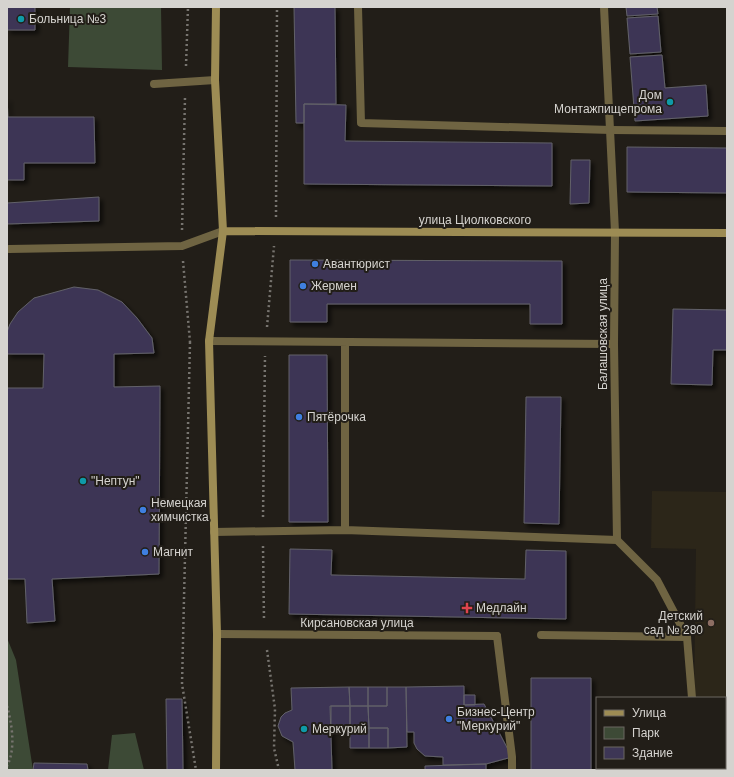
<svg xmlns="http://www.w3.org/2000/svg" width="734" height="777" font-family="Helvetica,sans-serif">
<defs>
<filter id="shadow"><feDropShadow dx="3.5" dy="3.5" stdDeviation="2" flood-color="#0009"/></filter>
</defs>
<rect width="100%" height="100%" fill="#221e18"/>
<path fill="#2c2619" d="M 652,491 L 727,492 L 727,726 L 725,726 L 725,698 L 694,698 L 696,549 L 651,548 Z"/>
<path fill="#3d4a36" d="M 70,7 L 161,7 L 162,70 L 68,67 Z
M 7,638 L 16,660 L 33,770 L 7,770 Z
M 135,733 L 144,770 L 108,770 L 112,735 Z"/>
<path fill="#3d3655" stroke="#626169" filter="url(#shadow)" d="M 7,7 L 35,7 L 35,30 L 7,30 Z
M 294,7 L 335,7 L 336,104 L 304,104 L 304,123 L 296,123 Z
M 626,7 L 657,7 L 658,14 L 627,16 Z
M 658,16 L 661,52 L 630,54 L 627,18 Z
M 662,55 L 665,88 L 706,85 L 708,116 L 635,121 L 630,57 Z
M 7,98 L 8,117 L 94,117 L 95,163 L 24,163 L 24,180 L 7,180 Z
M 304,104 L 346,105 L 345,141 L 552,143 L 552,186 L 304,184 Z
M 627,147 L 727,148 L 727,193 L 627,192 Z
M 571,160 L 590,160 L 589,203 L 570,204 Z
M 99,197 L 99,221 L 7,224 L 7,203 Z
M 290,260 L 562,261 L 562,324 L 530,324 L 530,304 L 327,304 L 327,322 L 290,322 Z
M 74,287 L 98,290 L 122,302 L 137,318 L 152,338 L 154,353 L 114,354 L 114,387 L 160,386 L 159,574 L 52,579 L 55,621 L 27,623 L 25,579 L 7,579 L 7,388 L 43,388 L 44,354 L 7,354 L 7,332 L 10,324 L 18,312 L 34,298 Z
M 673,309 L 727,310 L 727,350 L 713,350 L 712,385 L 671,384 Z
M 289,355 L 327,355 L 328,522 L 289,522 Z
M 526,397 L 561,397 L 559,524 L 524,523 Z
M 290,549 L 332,550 L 331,575 L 525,579 L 526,550 L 566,551 L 566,619 L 289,614 Z
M 531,678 L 591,678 L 591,770 L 531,770 Z
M 464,686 L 464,705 L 484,704 L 512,757 L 486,764 L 443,765 L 443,757 L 425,756 L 417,749 L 414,743 L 414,732 L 407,732 L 406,687 Z
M 349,687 L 350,706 L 330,706 L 332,770 L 295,770 L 293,742 L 282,736 L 278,726 L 281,717 L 285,713 L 292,710 L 291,688 Z
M 349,687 L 368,687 L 368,706 L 350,706 Z
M 368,687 L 387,687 L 387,706 L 368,706 Z
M 387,687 L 406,687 L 407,747 L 388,748 L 388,728 L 369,728 L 368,706 L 387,706 Z
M 464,695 L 475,695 L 475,705 L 464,705 Z
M 166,699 L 182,699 L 183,770 L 167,770 Z
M 331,706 L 350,706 L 350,729 L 331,729 Z
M 350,706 L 368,706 L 369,728 L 350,729 Z
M 369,728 L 369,748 L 350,748 L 350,729 Z
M 369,728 L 388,728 L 388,748 L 369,748 Z
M 725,743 L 727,743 L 727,770 L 650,770 L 650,768 L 725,768 Z
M 34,763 L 87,764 L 88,770 L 33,770 Z
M 486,764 L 486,770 L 425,770 L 425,766 Z"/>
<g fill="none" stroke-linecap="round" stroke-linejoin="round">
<path stroke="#77746f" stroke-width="2.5" stroke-dasharray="2 3" stroke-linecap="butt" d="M 186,66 L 188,7
M 276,217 L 277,7
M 182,230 L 185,97
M 183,261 L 190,342
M 267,327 L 274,246
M 190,342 L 182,684 L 196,770
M 263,517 L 265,356
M 263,546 L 264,619
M 267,650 L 275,709 L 274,748 L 279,770
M 7,706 C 12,724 16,749 7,766"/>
<path stroke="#6f6442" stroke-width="8" d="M 358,7 L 361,123 L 611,130 L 727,131
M 154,84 L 215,80
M 9,249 L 182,246 L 223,231
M 209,341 L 614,344
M 345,342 L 345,530
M 214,532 L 345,530 L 617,540
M 497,636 L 512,757 L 512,770"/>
<path stroke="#6f6442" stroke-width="8" d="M 604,7 L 615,232 L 614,344 L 617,540 L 657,580 L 687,637
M 217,634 L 497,636
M 541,635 L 687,637 L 692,698
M 725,733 L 727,733"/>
<path stroke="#9d8c54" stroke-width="8" d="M 223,231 L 727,233
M 216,770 L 217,634 L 209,341 L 223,231 L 215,80 L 216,7"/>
</g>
<g fill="#0f9aa8" stroke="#221e18" stroke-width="1.5">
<circle cx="21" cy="19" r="4"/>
<circle cx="670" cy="102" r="4"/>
<circle cx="83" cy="481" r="4"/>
<circle cx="304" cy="729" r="4"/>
</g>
<g fill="#3f7fe0" stroke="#221e18" stroke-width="1.5">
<circle cx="315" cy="264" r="4"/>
<circle cx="303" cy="286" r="4"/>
<circle cx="299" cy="417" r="4"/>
<circle cx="143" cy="510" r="4"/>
<circle cx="145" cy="552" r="4"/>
<circle cx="449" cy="719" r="4"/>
</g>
<path fill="#e0444e" stroke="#221e18" stroke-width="1.5" d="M465 602h4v4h4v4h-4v4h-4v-4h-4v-4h4z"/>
<circle fill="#8d6e63" stroke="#221e18" stroke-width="1.5" cx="711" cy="623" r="4"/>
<g text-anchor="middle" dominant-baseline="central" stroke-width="4" stroke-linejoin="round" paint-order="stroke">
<g font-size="12" fill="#d5d3cf" stroke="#221e18" text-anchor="start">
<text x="29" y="19">Больница №3</text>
<text x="662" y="95" text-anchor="end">Дом<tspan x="662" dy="14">Монтажпищепрома</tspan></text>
<text x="323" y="264">Авантюрист</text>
<text x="311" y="286">Жермен</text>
<text x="307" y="417">Пятёрочка</text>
<text x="91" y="481">"Нептун"</text>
<text x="151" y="503">Немецкая<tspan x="151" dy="14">химчистка</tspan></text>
<text x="153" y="552">Магнит</text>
<text x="476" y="608">Медлайн</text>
<text x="703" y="616" text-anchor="end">Детский<tspan x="703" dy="14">сад № 280</tspan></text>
<text x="457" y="712">Бизнес-Центр<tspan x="457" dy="14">"Меркурий"</tspan></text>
<text x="312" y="729">Меркурий</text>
</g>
<g font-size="12" fill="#d5d3cf" stroke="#221e18">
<text x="475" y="220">улица Циолковского</text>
<text transform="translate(603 334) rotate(-90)">Балашовская улица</text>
<text x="357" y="623">Кирсановская улица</text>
</g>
</g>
<rect width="734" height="777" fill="none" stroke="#d5d3cf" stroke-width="16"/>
<rect x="596" y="697" width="130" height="72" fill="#221e18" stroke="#6a6661"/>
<rect x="604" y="710" width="20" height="6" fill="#9d8c54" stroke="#6a6661"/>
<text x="632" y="717" font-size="12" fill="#d5d3cf">Улица</text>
<rect x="604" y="727" width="20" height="12" fill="#3d4a36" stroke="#6a6661"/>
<text x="632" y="737" font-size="12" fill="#d5d3cf">Парк</text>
<rect x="604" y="747" width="20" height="12" fill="#3d3655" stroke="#6a6661"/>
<text x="632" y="757" font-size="12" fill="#d5d3cf">Здание</text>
</svg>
